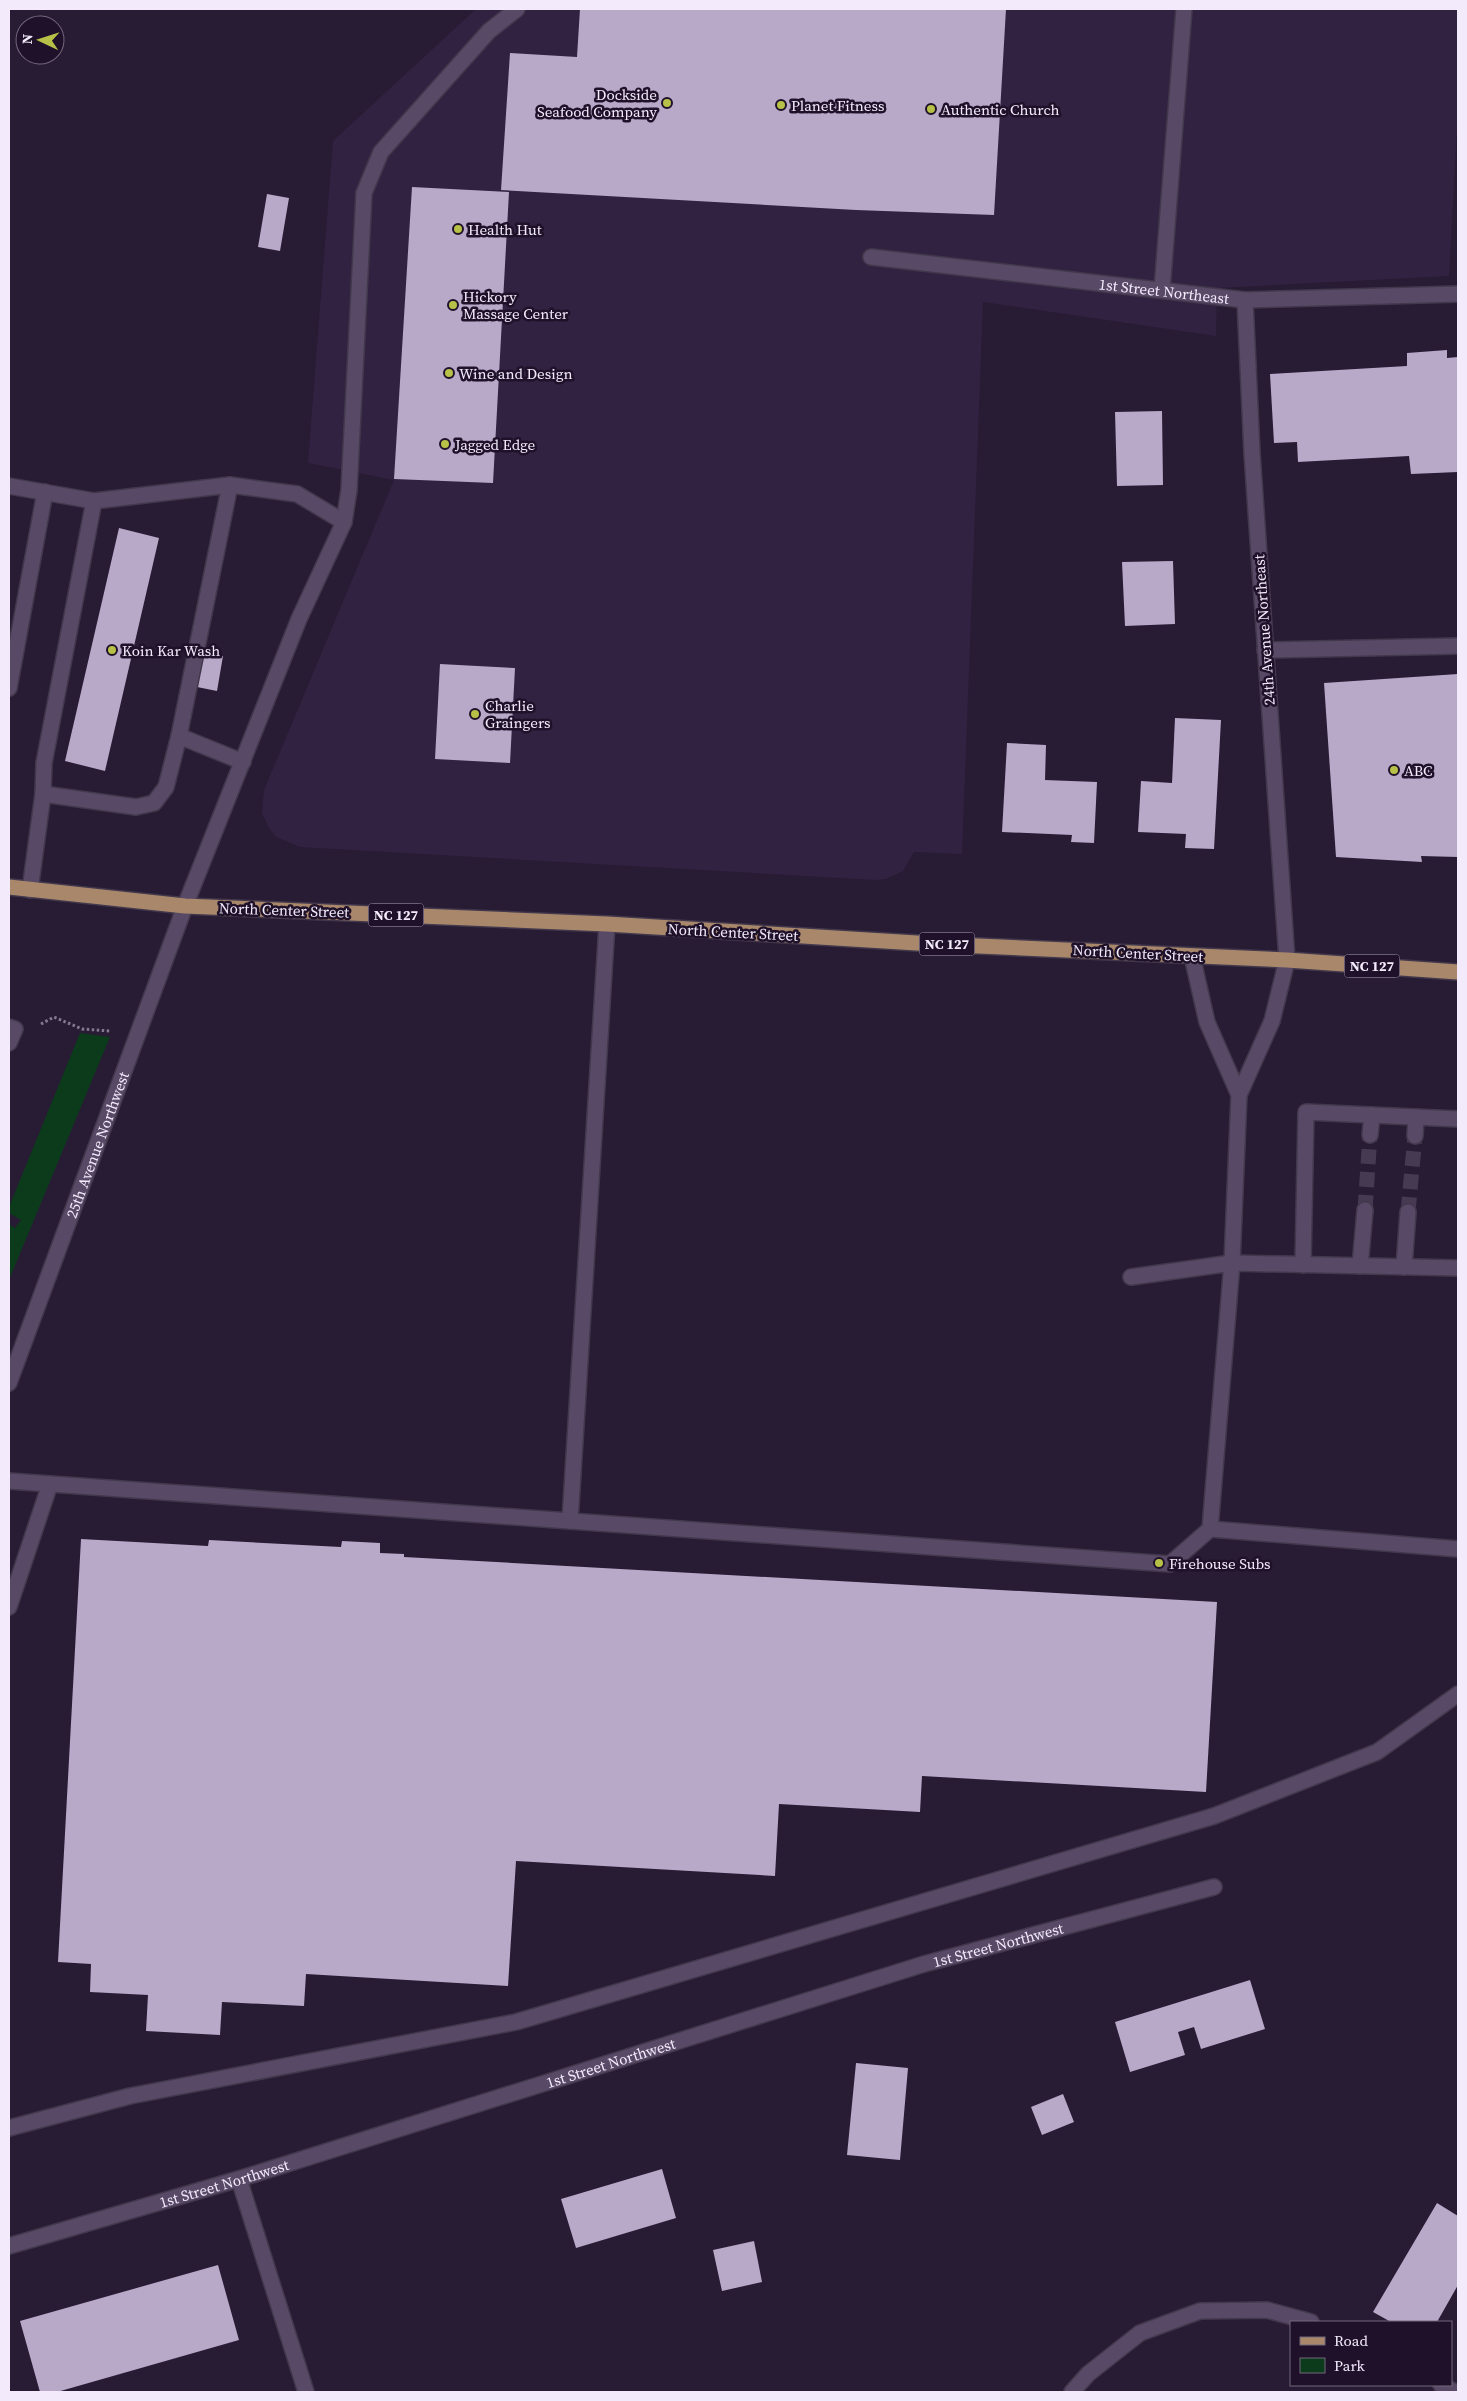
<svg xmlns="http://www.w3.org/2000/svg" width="1467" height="2401" font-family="'Source Serif 4',serif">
<rect width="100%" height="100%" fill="#281b34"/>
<path fill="#322241" d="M 476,9 L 1458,9 L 1458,109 L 1449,276 L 1217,288 L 1216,336 L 983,302 L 962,854 L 914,852 L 903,871 L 886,879 L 876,880 L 300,847 L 276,837 L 269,828 L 262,813 L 264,790 L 394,480 L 308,463 L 333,141 Z"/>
<path fill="#0c3b1c" d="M 80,1033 L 110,1037 L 9,1280 L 9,1224 L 15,1228 L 21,1220 L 9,1213 L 9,1207 Z"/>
<path fill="#b8a9c9" d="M 580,9 L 1006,9 L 994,215 L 856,210 L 501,190 L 510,53 L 577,57 Z
M 412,187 L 509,192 L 493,483 L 394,479 Z
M 267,194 L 289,198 L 280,251 L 258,247 Z
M 1447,350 L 1447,358 L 1458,357 L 1458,472 L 1411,474 L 1409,456 L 1298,462 L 1297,442 L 1274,443 L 1270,374 L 1407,366 L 1407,353 Z
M 1162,411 L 1163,485 L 1117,486 L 1115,412 Z
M 119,528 L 159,538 L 105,771 L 65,761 Z
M 1173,561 L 1175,624 L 1125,626 L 1122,562 Z
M 190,649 L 223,656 L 217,691 L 182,684 Z
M 440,664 L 515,668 L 510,763 L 435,759 Z
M 1458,674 L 1458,857 L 1421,856 L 1422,862 L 1336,857 L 1324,683 Z
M 1175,718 L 1221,720 L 1214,849 L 1185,848 L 1186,834 L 1138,832 L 1141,781 L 1172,783 Z
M 1007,743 L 1046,745 L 1045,780 L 1097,782 L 1094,843 L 1071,842 L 1072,835 L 1002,832 Z
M 81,1539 L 208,1546 L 209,1540 L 341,1547 L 342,1541 L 380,1543 L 380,1553 L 404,1554 L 404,1557 L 1217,1602 L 1206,1792 L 922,1776 L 920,1812 L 779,1804 L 775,1876 L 516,1861 L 508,1986 L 306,1974 L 304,2006 L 222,2002 L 220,2035 L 146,2031 L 148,1995 L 90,1992 L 91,1964 L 58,1962 Z
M 1250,1980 L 1265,2029 L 1201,2049 L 1194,2027 L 1178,2032 L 1185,2055 L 1130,2072 L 1115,2022 Z
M 856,2063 L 908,2068 L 900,2160 L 847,2155 Z
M 1063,2094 L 1074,2122 L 1042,2135 L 1031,2107 Z
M 662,2169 L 676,2218 L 576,2248 L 561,2199 Z
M 1437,2203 L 1458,2216 L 1458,2285 L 1437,2322 L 1391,2322 L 1373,2312 Z
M 754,2241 L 762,2282 L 722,2291 L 713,2250 Z
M 218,2265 L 239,2340 L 57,2392 L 40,2392 L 20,2321 Z"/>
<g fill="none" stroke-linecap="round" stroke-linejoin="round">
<path stroke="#463a52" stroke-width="15" stroke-dasharray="15 8" stroke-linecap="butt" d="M 1365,1210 L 1370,1135
M 1408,1212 L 1415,1136"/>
<defs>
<g id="minor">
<path id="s1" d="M 871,257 L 1245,300 L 1458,294"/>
<path d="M 1162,290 L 1184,9"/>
<path d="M 9,486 L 94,501"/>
<path d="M 1265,650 L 1458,646"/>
<path d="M 9,688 L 45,492"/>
<path d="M 179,736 L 230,485"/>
<path d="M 43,794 L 136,807 L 154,803 L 166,787 L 179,736 L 243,762"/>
<path d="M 30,890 L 43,794 L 44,763 L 94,501 L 230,485 L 297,494 L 344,522"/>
<path d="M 1192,956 L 1207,1022 L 1239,1095 L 1272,1021 L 1287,960 L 1252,453 L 1245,300"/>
<path d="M 9,1027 L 15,1029 L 9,1043"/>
<path d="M 1239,1095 L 1232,1263 L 1458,1268"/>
<path d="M 1370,1135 L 1372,1115"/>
<path d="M 1415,1136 L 1416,1117"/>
<path d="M 1303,1265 L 1306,1112 L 1458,1119"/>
<path d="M 1360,1266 L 1365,1210"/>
<path d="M 1404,1267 L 1408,1212"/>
<path d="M 1131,1277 L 1232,1263 L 1210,1529 L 1458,1549"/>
<path id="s2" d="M 9,1383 L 185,906 L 299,619 L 344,522 L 349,490 L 364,193 L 381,152 L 489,31 L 517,9"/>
<path d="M 9,1481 L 570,1521 L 607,924"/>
<path d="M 570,1521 L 1170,1564 L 1210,1529"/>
<path d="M 9,1607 L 50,1484"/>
<path d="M 9,2128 L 130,2096 L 516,2022 L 1214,1816 L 1377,1752 L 1458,1694"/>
<path d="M 239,2179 L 306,2392"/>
<path id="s3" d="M 9,2246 L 239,2179 L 924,1964 L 1214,1887"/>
<path d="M 1441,2385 L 1455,2392"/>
<path d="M 1072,2392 L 1088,2374 L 1140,2333 L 1200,2311 L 1267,2310 L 1311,2322"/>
</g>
<path id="major" d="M 9,887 L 185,906 L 607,924 L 933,944 L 1287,960 L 1458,972"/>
</defs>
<use href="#minor" stroke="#42384c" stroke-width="18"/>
<use href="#major" stroke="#42384c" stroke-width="18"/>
<path stroke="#84798f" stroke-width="3" stroke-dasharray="2.5 2.5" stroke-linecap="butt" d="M 41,1024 L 54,1017 L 82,1029 L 110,1031"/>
<use href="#minor" stroke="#584a67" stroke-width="15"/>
<use href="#major" stroke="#a8876b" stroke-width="15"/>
</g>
<g fill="#b8c147" stroke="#1e1129" stroke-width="2">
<circle cx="667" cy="103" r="5"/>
<circle cx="781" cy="105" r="5"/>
<circle cx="931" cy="109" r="5"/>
<circle cx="458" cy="229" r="5"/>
<circle cx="453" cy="305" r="5"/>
<circle cx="449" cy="373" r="5"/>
<circle cx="445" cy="444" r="5"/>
<circle cx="112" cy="650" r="5"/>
<circle cx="475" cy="714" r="5"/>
<circle cx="1394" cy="770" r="5"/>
<circle cx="1159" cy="1563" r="5"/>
</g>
<g text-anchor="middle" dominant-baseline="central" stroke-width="5" stroke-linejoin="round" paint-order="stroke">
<g fill="#1e1129" stroke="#b3aabd" stroke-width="1">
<rect x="368.5" y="903.5" width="55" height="23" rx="4"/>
<rect x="919.5" y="932.5" width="55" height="23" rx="4"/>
<rect x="1344.5" y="954.5" width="55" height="23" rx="4"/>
</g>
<g font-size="14" font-weight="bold" fill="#f3ebfc">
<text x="396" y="915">NC 127</text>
<text x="947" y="944">NC 127</text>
<text x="1372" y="966">NC 127</text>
</g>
<g font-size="15" fill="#f3ebfc" stroke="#1e1129" text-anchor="start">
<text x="657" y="94" text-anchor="end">Dockside<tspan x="657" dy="17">Seafood Company</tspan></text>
<text x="791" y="105">Planet Fitness</text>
<text x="941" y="109">Authentic Church</text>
<text x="468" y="229">Health Hut</text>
<text x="463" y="296">Hickory<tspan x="463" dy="17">Massage Center</tspan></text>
<text x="459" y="373">Wine and Design</text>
<text x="455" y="444">Jagged Edge</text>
<text x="122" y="650">Koin Kar Wash</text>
<text x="485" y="705">Charlie<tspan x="485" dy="17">Graingers</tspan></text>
<text x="1404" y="770">ABC</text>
<text x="1169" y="1563">Firehouse Subs</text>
</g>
<g font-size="15" fill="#f3ebfc" stroke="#1e1129">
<text stroke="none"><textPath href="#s1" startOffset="295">1st Street Northeast</textPath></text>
<text transform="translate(1264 630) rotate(-94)">24th Avenue Northeast</text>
<text transform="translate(284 910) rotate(2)">North Center Street</text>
<text transform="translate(733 932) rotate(3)">North Center Street</text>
<text transform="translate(1138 953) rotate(3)">North Center Street</text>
<text stroke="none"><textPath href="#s2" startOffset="254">25th Avenue Northwest</textPath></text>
<text stroke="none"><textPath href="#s3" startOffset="1034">1st Street Northwest</textPath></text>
<text stroke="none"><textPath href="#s3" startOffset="629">1st Street Northwest</textPath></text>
<text stroke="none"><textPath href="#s3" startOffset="224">1st Street Northwest</textPath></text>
</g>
</g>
<rect width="1467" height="2401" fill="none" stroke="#f3ebfc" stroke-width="20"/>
<rect x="1290" y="2321" width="162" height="65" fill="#1e1129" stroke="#73687d"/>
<rect x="1300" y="2337" width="25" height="8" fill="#a8876b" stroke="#73687d"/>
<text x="1334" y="2346" font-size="15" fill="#f3ebfc">Road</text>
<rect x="1300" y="2358" width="25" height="15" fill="#0c3b1c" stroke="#73687d"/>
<text x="1334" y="2371" font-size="15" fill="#f3ebfc">Park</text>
<g transform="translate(40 40) rotate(274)"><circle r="24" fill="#1e1129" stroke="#73687d"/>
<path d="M0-4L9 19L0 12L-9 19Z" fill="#b8c147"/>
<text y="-8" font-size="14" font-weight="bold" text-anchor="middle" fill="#f3ebfc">N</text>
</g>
</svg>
